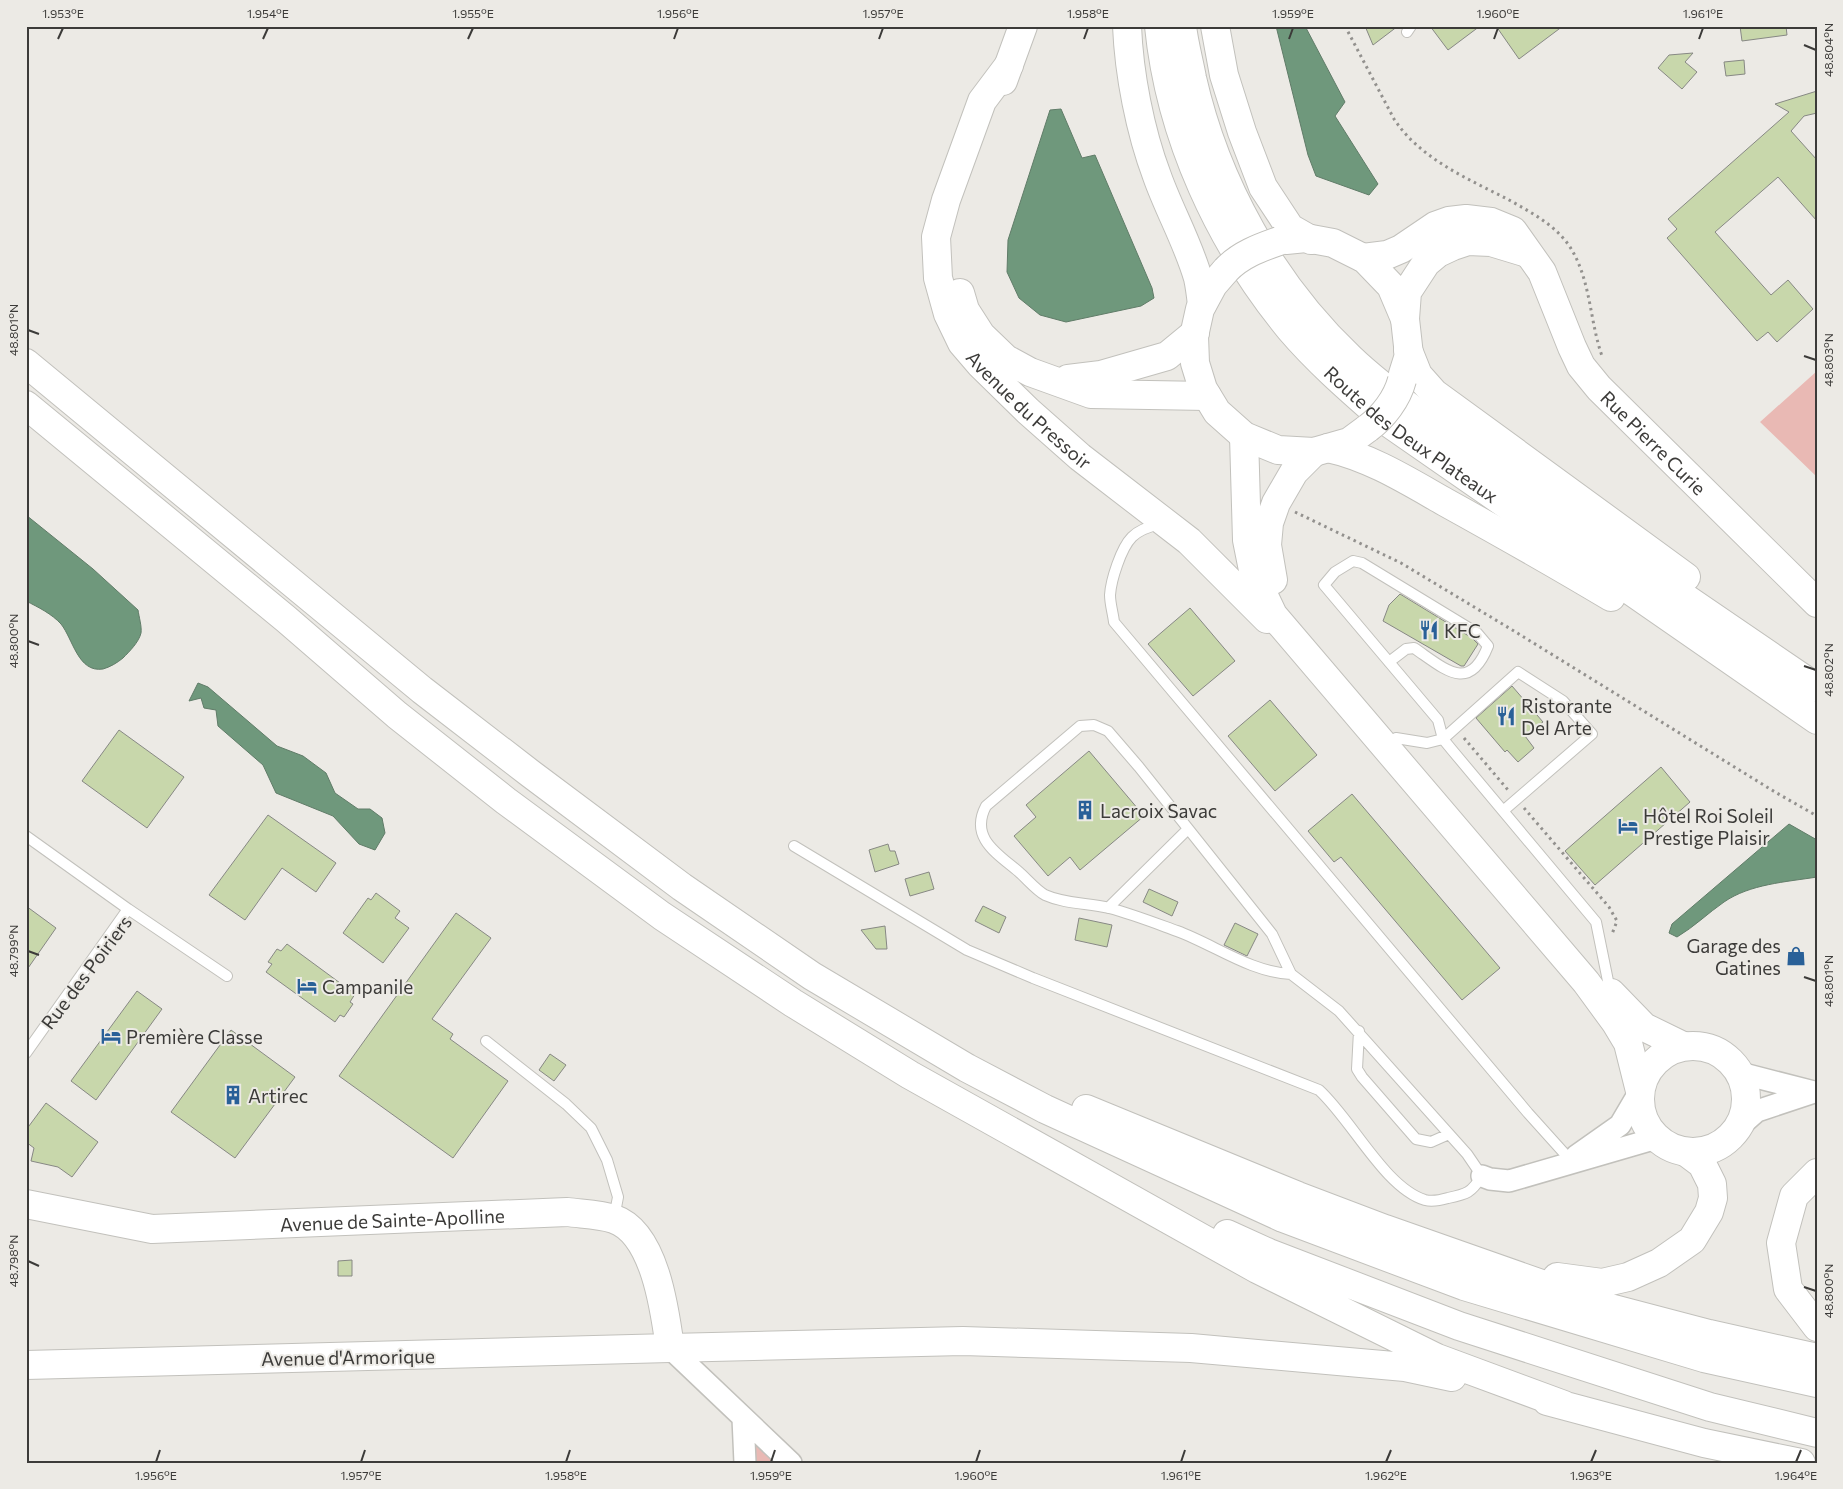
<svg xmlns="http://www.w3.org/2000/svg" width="1843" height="1489" font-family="Commissioner,sans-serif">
<rect width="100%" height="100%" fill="#eceae5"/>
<path fill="#e9b9b4" d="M 1817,371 L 1817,477 L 1760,422 Z
M 743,1418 L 791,1463 L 745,1463 Z"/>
<path fill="#6f987c" stroke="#607c68" d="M 1276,26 L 1305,26 L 1345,102 L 1335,116 L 1378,184 L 1369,195 L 1316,176 L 1308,155 Z
M 1061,109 L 1082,158 L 1095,155 L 1152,288 L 1154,298 L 1141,306 L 1066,322 L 1040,315 L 1019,298 L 1007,272 L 1008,240 L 1050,110 Z
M 26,515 L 93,569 L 138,610 C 139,617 142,627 141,633 C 139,642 129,652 123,658 C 117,663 110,667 103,669 C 78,673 73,639 61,624 C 52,614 38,607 26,601 Z
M 198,683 L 208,687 L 277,746 L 303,756 L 326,773 L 335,793 L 358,809 L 370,809 L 382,818 L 385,833 L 375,850 L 359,844 L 333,816 L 276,793 L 263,765 L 218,726 L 216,710 L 204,708 L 201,698 L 189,701 Z
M 1789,824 L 1817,840 L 1817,877 C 1786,882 1750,884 1724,902 C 1708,913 1694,927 1677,937 L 1669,933 L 1672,924 Z"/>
<path fill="#c8d7ab" stroke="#878884" d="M 1365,26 L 1398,26 L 1373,45 Z
M 1430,26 L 1480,26 L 1448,50 Z
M 1496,26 L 1563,26 L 1519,59 Z
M 1740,26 L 1786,26 L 1787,35 L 1742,41 Z
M 1693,53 L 1685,62 L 1697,72 L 1682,89 L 1658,68 L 1669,55 Z
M 1744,60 L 1745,74 L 1726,76 L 1724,62 Z
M 1817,91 L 1817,113 L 1804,116 L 1791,131 L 1817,160 L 1817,221 L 1778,177 L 1715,232 L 1771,295 L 1788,280 L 1813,309 L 1777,342 L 1768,332 L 1757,341 L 1667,238 L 1677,229 L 1668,219 L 1789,112 L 1775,104 Z
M 1400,594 L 1472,638 L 1478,644 L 1464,666 L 1461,666 L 1383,621 L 1389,605 Z
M 1190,608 L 1235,661 L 1193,696 L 1148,644 Z
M 1512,686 L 1543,722 L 1525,736 L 1534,748 L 1518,762 L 1507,750 L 1505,752 L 1476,718 Z
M 1270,700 L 1317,755 L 1275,791 L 1228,736 Z
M 119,730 L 184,777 L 147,828 L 82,781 Z
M 1089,751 L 1144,816 L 1080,870 L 1070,857 L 1048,876 L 1014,836 L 1036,817 L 1026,805 Z
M 1661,767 L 1690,802 L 1595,885 L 1565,851 Z
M 1352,794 L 1500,968 L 1462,1000 L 1341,857 L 1334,862 L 1308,831 Z
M 268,815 L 336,863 L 316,892 L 282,868 L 245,920 L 209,895 Z
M 888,844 L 890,851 L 895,851 L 899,864 L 875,872 L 869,850 Z
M 929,872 L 934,889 L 910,896 L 905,879 Z
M 1149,889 L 1178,902 L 1172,916 L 1143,902 Z
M 376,893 L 400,911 L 395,918 L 409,928 L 383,963 L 343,933 L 368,898 L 371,900 Z
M 26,906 L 56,928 L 26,971 Z
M 983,906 L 1006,917 L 999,933 L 975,921 Z
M 456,913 L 491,938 L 432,1019 L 453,1034 L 450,1039 L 508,1081 L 453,1158 L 339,1076 Z
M 1079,918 L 1112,925 L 1107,947 L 1075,940 Z
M 1235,923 L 1258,934 L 1247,956 L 1224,945 Z
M 885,926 L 887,949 L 876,949 L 861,930 Z
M 287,944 L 355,994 L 350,1002 L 353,1004 L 344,1017 L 340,1015 L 335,1022 L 266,972 L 272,964 L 268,962 L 277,949 L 281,951 Z
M 137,991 L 162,1009 L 96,1100 L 71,1081 Z
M 231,1030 L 295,1077 L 235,1158 L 171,1112 Z
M 550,1054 L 566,1065 L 554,1081 L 539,1070 Z
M 46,1103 L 98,1142 L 72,1177 L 58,1167 L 31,1161 L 34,1148 L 26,1142 L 26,1130 Z
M 352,1260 L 352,1276 L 338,1276 L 338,1261 Z"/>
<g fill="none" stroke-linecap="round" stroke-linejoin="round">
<defs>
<path id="lane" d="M 1407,32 L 1411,26
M 1160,524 C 1151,526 1139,530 1132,537 C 1121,548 1111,580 1110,595 C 1110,604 1113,613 1114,622 L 1528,1113 L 1573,1163
M 1389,662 L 1406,649 L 1414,648 C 1445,669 1469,694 1488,646 L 1477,633 L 1362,563 L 1353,561 L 1335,572 L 1324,585 L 1438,720 L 1443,739 L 1452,750 L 1596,922 L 1608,981 L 1613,992
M 1396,738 L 1427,743 L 1443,739 L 1518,672 L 1563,701 L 1592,734 L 1503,811
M 26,836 L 128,909
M 794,846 L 967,950 L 1033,978 L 1319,1090 C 1352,1120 1385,1188 1425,1200 C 1433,1202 1441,1200 1448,1198 C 1467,1194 1471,1193 1482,1176 L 1467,1154 L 1339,1011 L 1291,974 L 1272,934 L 1139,767 L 1108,731 L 1094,725 L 1080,726 L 986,806 C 969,838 998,854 1019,872 C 1027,879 1036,890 1045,895 C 1065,904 1088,903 1109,908 C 1132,914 1155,923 1177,931 C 1215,945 1250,972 1291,974
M 1108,908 L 1188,829
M 1359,1031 L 1357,1069 L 1362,1077 L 1416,1139 L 1431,1142 L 1449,1134
M 486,1041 L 566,1104 L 591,1128 L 607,1160 L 618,1197 L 614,1218
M 26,1053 L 128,909 L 227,976"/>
<path id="street" d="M 1740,1126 L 1757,1111 L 1814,1092 L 1740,1073
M 1576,1156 L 1620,1125 L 1640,1091
M 1482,1176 L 1490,1179 L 1509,1181 L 1657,1138
M 670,1348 L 791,1463
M 743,1418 L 745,1463"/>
<g id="secondary">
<path id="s1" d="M 1009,65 L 982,101 L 946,200 L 936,237 L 938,278 L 948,314 L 962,343 L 980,364 L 1028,411 L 1080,457 L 1189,541 L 1267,619"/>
<path d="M 1003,81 L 1023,26"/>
<path d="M 1286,240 L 1306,238 L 1333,243 L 1365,259 L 1391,286 L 1405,319 L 1409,355 L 1403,374"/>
<path id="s2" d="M 1363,258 L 1387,255 L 1401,249 L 1435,226 L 1449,221 L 1466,219 L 1491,222 L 1513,231 L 1542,272 L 1572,347 L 1581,366 L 1599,388 L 1817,603"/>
<path d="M 1226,270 L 1213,285 L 1200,309 L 1194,336 L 1195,363 L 1203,389 L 1217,412 L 1244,436 L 1278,450 L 1314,452 L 1349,442 L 1368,428"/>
<path d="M 960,293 L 965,310 L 981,335 L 1006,359 L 1030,372 L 1091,394 L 1207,396"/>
<path d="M 1405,319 L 1407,292 L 1426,263 L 1438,253 L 1453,246 L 1468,241 L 1491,242 L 1524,252"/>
<path d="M 1068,379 L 1101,375 L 1167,356 L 1195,333"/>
<path d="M 1244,436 L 1247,540 L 1254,575 L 1273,615 L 1586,982 L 1616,1023 L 1628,1043 L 1640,1091"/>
<path d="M 1273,580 L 1267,545 L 1269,523 L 1276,503 L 1294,472 L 1314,452"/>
<path d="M 1611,993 L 1644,1027 L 1683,1046"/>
<circle cx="1693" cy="1099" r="53"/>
<path id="s3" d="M 26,1204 L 152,1229 L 567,1212 C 582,1214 600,1214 614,1219 C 655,1233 665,1311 670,1348 L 26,1365"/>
</g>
<g id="primary">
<path d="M 1127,26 C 1129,74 1140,131 1157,176 C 1169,210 1188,243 1198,278 C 1200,287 1201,296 1202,305"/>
<path id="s4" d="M 1159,26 C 1170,137 1220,244 1290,329 C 1319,363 1353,392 1386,421 L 1817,720"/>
<path d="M 1182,26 C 1184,44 1189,61 1192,78 C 1216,184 1272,284 1350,358 C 1380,387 1415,411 1448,436 L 1817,688"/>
<path d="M 1215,26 L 1224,75 L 1242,132 L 1263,187 L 1290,228 L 1311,240"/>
<path d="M 1408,350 L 1418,375 L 1434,393 L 1686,577"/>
<path d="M 1328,448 C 1370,457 1408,481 1445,502 C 1501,533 1556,564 1611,597"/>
</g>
<path id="highway" d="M 26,363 L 422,690 L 531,774 L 682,887 L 812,976 L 967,1068 L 1045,1109 L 1283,1218 L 1464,1286 L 1704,1358 L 1817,1383
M 26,405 L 286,619 L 397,715 L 506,801 L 662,916 L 793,1003 L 910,1075 L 1257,1269 L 1437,1358 L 1564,1405
M 1086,1109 L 1298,1196 L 1385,1229 L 1610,1308 L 1709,1334 L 1817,1358
M 1817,1173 L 1794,1196 L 1781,1243 L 1788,1289 L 1817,1327
M 1227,1234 L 1269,1253 L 1459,1326 L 1710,1407 L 1817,1433
M 1557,1277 L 1602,1283 L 1628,1277 L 1659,1263 L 1692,1240 L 1709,1212 L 1713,1198 L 1712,1184 L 1702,1164 L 1686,1152
M 670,1348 L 963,1341 L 1191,1348 L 1405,1367 L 1452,1377
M 1547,1401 L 1704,1443 L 1801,1463"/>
</defs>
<use href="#lane" stroke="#c2c1bc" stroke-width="12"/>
<use href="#street" stroke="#c2c1bc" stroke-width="24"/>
<use href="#secondary" stroke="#c2c1bc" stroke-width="30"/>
<use href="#primary" stroke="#c2c1bc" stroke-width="30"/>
<use href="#highway" stroke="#c2c1bc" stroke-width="30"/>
<path stroke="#93918e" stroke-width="3" stroke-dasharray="2.5 4" stroke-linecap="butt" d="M 1345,26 L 1394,119 C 1421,160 1469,179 1511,201 C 1532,213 1553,224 1568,244 C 1591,277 1589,319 1602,356
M 1295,512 L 1401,563 L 1514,631 L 1775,792 L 1817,816
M 1464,738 L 1508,790
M 1524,808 L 1609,907 L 1617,921 L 1612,934"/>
<use href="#lane" stroke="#fff" stroke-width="10"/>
<use href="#street" stroke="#fff" stroke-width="21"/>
<use href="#secondary" stroke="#fff" stroke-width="28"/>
<use href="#primary" stroke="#fff" stroke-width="28"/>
<use href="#highway" stroke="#fff" stroke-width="28"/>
<defs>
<path id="secondary-bridge" d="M 1226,270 C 1240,255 1259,248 1279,241
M 1368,428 C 1383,417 1397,399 1402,380"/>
</defs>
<use href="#secondary-bridge" stroke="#c2c1bc" stroke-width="30" stroke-linecap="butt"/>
<use href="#secondary-bridge" stroke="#fff" stroke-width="28"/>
</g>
<path fill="none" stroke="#3c3b39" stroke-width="2" d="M 58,39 L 63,28M 263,39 L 268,28M 468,39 L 473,28M 674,39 L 678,28M 879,39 L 883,28M 1084,39 L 1088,28M 1289,39 L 1293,28M 1494,39 L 1498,28M 1699,39 L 1703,28M 1804,45 L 1816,50M 28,330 L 39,334M 1804,356 L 1816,360M 28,641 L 39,645M 1804,666 L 1816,670M 28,951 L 39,955M 1804,977 L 1816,981M 28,1261 L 39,1266M 1804,1287 L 1816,1291M 156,1462 L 160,1450M 361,1462 L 365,1450M 566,1462 L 570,1450M 771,1462 L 775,1450M 976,1462 L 980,1450M 1181,1462 L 1185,1450M 1386,1462 L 1391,1450M 1591,1462 L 1596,1450M 1796,1462 L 1801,1450"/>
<defs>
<symbol id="restaurant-bare" viewBox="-9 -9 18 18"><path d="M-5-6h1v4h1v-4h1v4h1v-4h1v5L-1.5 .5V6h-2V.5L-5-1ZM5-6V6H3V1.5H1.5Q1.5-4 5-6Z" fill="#296098" stroke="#eceae5" stroke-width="2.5" paint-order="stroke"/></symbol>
<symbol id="building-bare" viewBox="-9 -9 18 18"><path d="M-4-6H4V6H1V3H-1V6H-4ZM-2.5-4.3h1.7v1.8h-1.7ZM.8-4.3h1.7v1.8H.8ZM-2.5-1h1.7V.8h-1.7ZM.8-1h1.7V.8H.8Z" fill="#296098" stroke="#eceae5" stroke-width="2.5" paint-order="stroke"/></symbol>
<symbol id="hotel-bare" viewBox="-9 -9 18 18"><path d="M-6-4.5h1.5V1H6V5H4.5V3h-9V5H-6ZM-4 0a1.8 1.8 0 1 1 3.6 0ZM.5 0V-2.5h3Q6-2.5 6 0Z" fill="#296098" stroke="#eceae5" stroke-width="2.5" paint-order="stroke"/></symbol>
<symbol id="shop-bare" viewBox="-9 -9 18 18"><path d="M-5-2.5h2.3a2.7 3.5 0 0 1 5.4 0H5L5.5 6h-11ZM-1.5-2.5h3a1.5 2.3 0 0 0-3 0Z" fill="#296098" stroke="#eceae5" stroke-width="2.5" paint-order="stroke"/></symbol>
</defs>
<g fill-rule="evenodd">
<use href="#restaurant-bare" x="1415" y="616" width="28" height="28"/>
<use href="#restaurant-bare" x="1492" y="702" width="28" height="28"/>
<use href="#building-bare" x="1071" y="796" width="28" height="28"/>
<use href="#hotel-bare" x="1614" y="812" width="28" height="28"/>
<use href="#shop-bare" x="1782" y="942" width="28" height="28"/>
<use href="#hotel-bare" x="293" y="972" width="28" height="28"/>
<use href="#hotel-bare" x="97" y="1022" width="28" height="28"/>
<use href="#building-bare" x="219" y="1081" width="28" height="28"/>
</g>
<g text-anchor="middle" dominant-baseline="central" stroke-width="4" stroke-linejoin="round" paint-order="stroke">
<g font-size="19" fill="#3c3b39" stroke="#eceae5">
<text stroke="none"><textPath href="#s1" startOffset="394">Avenue du Pressoir</textPath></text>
<text stroke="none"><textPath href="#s4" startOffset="496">Route des Deux Plateaux</textPath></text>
<text stroke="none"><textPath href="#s2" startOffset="419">Rue Pierre Curie</textPath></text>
<text transform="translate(86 972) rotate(-53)">Rue des Poiriers</text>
<text stroke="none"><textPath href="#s3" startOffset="369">Avenue de Sainte-Apolline</textPath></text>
<text transform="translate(348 1357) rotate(-1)">Avenue d'Armorique</text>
</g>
<g font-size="19" fill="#3c3b39" stroke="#eceae5" text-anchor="start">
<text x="1444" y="630">KFC</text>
<text x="1521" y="705">Ristorante<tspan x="1521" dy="22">Del Arte</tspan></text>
<text x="1100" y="810">Lacroix Savac</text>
<text x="1643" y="815">Hôtel Roi Soleil<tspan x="1643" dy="22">Prestige Plaisir</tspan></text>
<text x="1781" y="945" text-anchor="end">Garage des<tspan x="1781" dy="22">Gatines</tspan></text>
<text x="322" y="986">Campanile</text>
<text x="126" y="1036">Première Classe</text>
<text x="248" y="1095">Artirec</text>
</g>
</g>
<rect width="1843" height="1489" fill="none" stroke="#eceae5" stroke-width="55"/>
<rect x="28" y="28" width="1788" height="1434" fill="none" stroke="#3c3b39" stroke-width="2"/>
<g font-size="12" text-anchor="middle" fill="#3c3b39">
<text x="63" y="18">1.953°E</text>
<text x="268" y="18">1.954°E</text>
<text x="473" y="18">1.955°E</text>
<text x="678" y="18">1.956°E</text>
<text x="883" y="18">1.957°E</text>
<text x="1088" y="18">1.958°E</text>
<text x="1293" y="18">1.959°E</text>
<text x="1498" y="18">1.960°E</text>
<text x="1703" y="18">1.961°E</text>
<text transform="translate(1829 50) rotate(-90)" y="4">48.804°N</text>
<text transform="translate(14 330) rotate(-90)" y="4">48.801°N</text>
<text transform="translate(1829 360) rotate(-90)" y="4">48.803°N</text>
<text transform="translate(14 641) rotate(-90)" y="4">48.800°N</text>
<text transform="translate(1829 670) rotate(-90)" y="4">48.802°N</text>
<text transform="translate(14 951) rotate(-90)" y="4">48.799°N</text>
<text transform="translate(1829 981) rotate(-90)" y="4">48.801°N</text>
<text transform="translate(14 1261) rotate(-90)" y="4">48.798°N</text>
<text transform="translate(1829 1291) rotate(-90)" y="4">48.800°N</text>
<text x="156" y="1480">1.956°E</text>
<text x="361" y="1480">1.957°E</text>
<text x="566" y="1480">1.958°E</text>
<text x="771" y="1480">1.959°E</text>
<text x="976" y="1480">1.960°E</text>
<text x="1181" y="1480">1.961°E</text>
<text x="1386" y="1480">1.962°E</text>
<text x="1591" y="1480">1.963°E</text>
<text x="1796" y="1480">1.964°E</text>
</g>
</svg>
